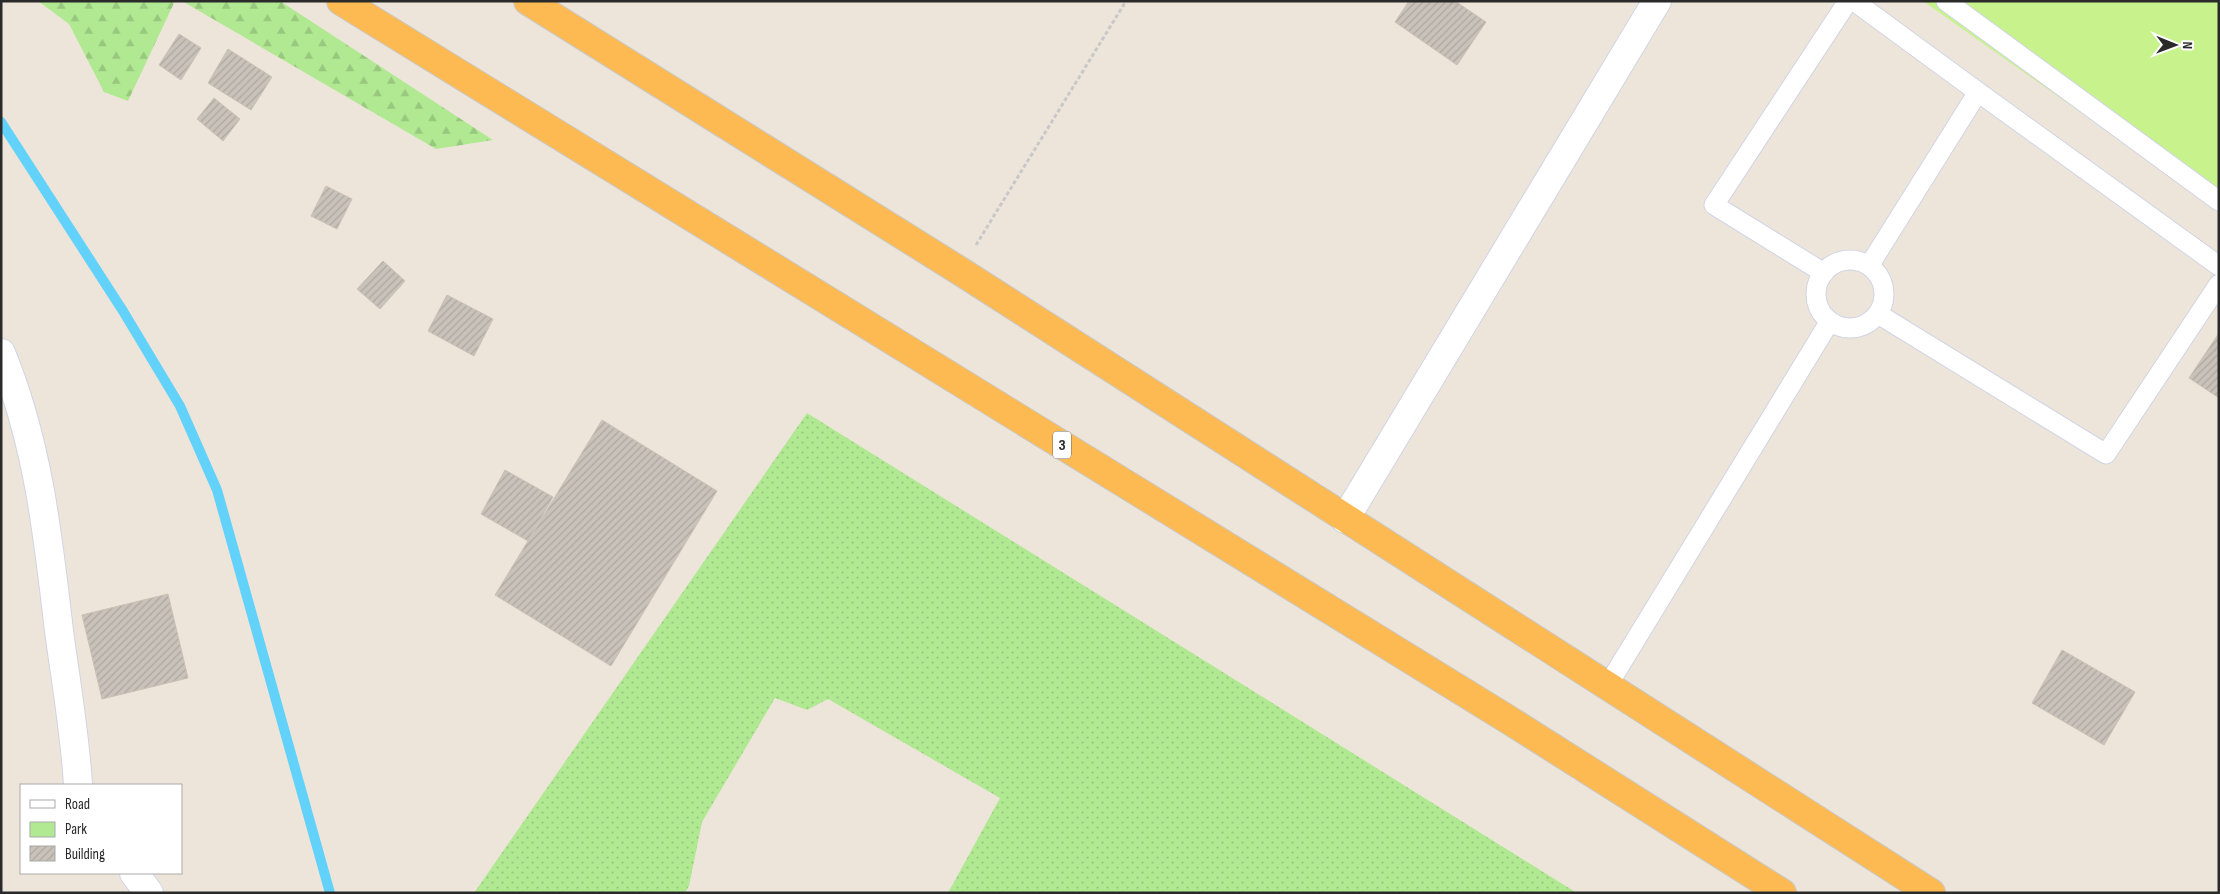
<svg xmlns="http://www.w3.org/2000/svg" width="2220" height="894" font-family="'Sofia Sans Condensed',sans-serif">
<defs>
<pattern id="green-dots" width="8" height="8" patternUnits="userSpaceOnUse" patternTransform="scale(1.25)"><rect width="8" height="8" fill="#b0e992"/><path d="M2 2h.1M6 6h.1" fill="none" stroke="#98c87e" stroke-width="1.8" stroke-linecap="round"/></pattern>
<pattern id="forest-firs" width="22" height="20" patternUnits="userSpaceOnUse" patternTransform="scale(1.25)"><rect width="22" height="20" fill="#b0e992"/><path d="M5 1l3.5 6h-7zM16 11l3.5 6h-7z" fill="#98c87e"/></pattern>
<pattern id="building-hatch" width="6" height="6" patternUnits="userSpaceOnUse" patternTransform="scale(1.25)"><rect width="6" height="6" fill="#c9c2ba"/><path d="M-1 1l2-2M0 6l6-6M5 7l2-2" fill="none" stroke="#ada7a0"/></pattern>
</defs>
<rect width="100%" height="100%" fill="#eee5da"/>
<path fill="url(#green-dots)" d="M 807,413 L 1577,893 L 948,893 L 1000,798 L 828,699 L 807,710 L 775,698 L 702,822 L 689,886 L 685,893 L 474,893 Z"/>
<path fill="url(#forest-firs)" d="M 38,1 L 175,1 L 128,101 L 104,92 L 69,24 Z
M 182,1 L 280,1 L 493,140 L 436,149 Z"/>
<path fill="#c7f28c" d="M 1923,1 L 2219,1 L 2219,210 Z"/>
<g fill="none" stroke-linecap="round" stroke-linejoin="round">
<path stroke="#63d2fa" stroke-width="10" d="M 1,122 L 123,311 L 180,406 L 217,490 L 330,893"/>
</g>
<path fill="url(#building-hatch)" stroke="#c9c2b4" d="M 1409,1 L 1455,1 L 1486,22 L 1457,65 L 1395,22 Z
M 179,34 L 201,48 L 181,80 L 159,65 Z
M 228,49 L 272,77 L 251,110 L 208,83 Z
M 214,98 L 240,119 L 223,141 L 197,119 Z
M 326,186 L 352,199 L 337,229 L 311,216 Z
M 383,261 L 405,281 L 380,309 L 357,289 Z
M 447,295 L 493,319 L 474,356 L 428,331 Z
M 2219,333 L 2219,398 L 2189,378 Z
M 602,420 L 717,491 L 611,666 L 495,595 Z
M 505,470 L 553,497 L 528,541 L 481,514 Z
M 168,594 L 188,678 L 102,699 L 82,615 Z
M 2062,650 L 2135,692 L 2104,745 L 2032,703 Z"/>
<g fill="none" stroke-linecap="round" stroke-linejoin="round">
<defs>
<path id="service" d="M 1854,1 L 1978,92
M 1946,1 L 2219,201
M1816 294a34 34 0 1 1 68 0a34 34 0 1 1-68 0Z
M 1869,266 L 1978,92 L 2219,266
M 1824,273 L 1714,205 L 1848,1
M 1878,314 L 2106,454 L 2219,284
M 1608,685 L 1830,321"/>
<path id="minor" d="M 1,353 C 38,442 48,536 59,631 C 66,682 75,734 78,785
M 1345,519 L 1657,1
M 134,873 L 149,893"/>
<path id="trunk" d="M 341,1 L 1509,720 L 1782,893
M 528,1 L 960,271 L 1931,893"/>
</defs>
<use href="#service" stroke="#d0d4e4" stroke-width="21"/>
<use href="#minor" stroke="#d0d4e4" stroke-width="30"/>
<use href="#trunk" stroke="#c8c8c8" stroke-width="30"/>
<path stroke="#c8c8c8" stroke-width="3" stroke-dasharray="4 2.5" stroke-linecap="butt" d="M 976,245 L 1126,1"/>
<use href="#service" stroke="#fff" stroke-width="19"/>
<use href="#minor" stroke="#fff" stroke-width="28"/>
<use href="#trunk" stroke="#feba52" stroke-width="28"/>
</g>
<g text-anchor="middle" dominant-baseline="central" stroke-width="4" stroke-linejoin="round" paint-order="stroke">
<rect fill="#fff" stroke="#6a6a6a" stroke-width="1" x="1053" y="431.5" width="18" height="27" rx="4"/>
<g font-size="16" font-weight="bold" fill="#2a2a2a">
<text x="1062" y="445">3</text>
</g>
</g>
<rect width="2220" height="894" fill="none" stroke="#2a2a2a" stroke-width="5"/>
<rect x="20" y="784" width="162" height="90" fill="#ffffff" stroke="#aaaaaa"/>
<rect x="30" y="800" width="25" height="8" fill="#ffffff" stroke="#aaaaaa"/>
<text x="65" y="809" font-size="15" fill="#2a2a2a">Road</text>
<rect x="30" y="822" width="25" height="15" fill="#b0e992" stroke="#aaaaaa"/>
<text x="65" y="834" font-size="15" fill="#2a2a2a">Park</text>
<rect x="30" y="846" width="25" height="15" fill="url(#building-hatch)" stroke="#aaaaaa"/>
<text x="65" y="859" font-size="15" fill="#2a2a2a">Building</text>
<g transform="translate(2175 45) rotate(91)" stroke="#ffffff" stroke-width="4" paint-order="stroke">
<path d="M0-4L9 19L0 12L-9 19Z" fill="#2a2a2a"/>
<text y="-8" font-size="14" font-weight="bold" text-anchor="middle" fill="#2a2a2a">N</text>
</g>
</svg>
